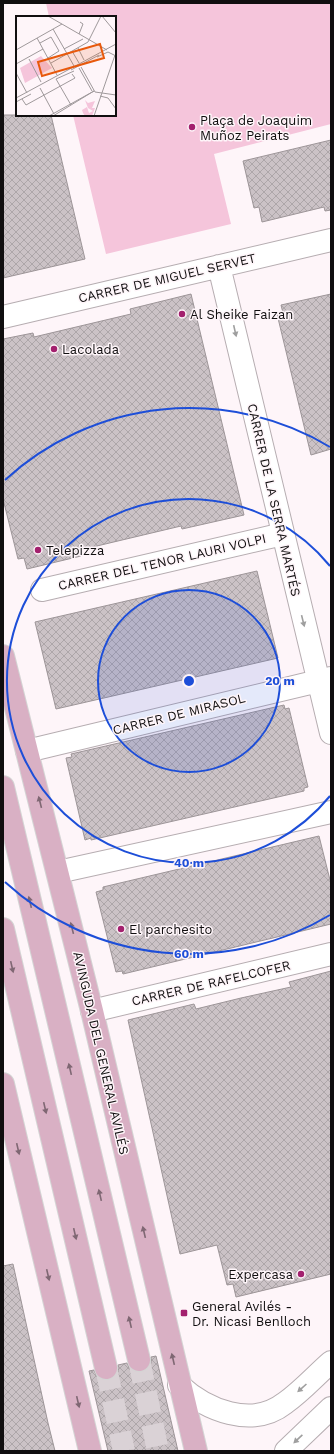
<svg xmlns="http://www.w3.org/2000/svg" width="334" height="1454" font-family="'Work Sans',sans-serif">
<defs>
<pattern id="building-cross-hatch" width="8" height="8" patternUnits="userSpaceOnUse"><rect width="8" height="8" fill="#cbc2c6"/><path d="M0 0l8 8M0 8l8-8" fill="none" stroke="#ada6a9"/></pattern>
</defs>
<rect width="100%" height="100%" fill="#fef5f9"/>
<path fill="#f5c5db" d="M 46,3 L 331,3 L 331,124 L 214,154 L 231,224 L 106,254 L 73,115 L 115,115 L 115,17 L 49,17 Z"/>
<path fill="url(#building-cross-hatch)" stroke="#9d9598" d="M 3,115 L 51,115 L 85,259 L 3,278 Z
M 331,140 L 331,210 L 325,211 L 324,207 L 262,222 L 259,207 L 254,208 L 243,161 Z
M 191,294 L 244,515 L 182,529 L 181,526 L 80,550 L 81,556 L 27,569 L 24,558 L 18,559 L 3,499 L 3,339 L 33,333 L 34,337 L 131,314 L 130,309 Z
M 331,294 L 331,449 L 311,455 L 277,314 L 283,313 L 281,305 Z
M 257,571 L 278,658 L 56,709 L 35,622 Z
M 284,705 L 285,709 L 289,708 L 308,787 L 304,788 L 304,791 L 91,840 L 91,838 L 85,840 L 66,758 L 72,757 L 71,754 Z
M 319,836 L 331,884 L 331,924 L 123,974 L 122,971 L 116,972 L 96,892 L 103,890 L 103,887 Z
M 331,971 L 331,1274 L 236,1297 L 233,1284 L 227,1285 L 217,1245 L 180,1254 L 128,1020 L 194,1004 L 196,1009 L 241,998 L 291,987 L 289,982 Z
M 13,1264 L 48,1423 L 55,1451 L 3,1451 L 3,1266 Z
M 156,1356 L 178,1451 L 108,1451 L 89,1371 L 94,1370 L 97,1377 L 102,1380 L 108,1380 L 114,1377 L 118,1372 L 118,1365 L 127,1363 L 130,1369 L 135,1372 L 142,1372 L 148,1369 L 151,1363 L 151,1357 Z"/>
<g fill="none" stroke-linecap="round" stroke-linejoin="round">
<path stroke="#dad2d6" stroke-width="22" stroke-dasharray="22 11" stroke-linecap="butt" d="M 139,1360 L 158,1451
M 106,1368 L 124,1451"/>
<defs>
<path id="street" d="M 219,266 L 331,733
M 3,317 L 331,240
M 42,590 L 283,534
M 27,751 L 331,678
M 58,872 L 331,812
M 92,1011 L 331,954"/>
<path id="secondary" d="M 179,1385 C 206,1410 252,1429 285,1403 C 302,1391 316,1375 331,1362
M 286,1451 L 331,1408"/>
<path id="primary" d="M 3,656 L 92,1011 L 196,1451
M 3,787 L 139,1360
M 3,929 L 106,1368
M 3,1084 L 90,1451"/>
</defs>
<use href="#street" stroke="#b6adb1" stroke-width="24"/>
<use href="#secondary" stroke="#b6adb1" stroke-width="24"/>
<use href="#primary" stroke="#d4d4d4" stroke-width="24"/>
<use href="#street" stroke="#fff" stroke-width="22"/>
<use href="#secondary" stroke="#fff" stroke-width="22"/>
<use href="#primary" stroke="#d9b0c4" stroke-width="22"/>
</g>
<defs><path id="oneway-solid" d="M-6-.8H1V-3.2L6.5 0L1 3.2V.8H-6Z"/></defs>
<g fill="#9f9f9f">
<use href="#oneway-solid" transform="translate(235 331) rotate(77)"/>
<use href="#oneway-solid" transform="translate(303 621) rotate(76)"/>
<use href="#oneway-solid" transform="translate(302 1388) rotate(138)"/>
<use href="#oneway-solid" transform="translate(298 1439) rotate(137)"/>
</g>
<g fill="#7f6773">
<use href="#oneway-solid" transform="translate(40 802) rotate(-104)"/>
<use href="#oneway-solid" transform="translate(30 902) rotate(-103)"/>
<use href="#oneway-solid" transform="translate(72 928) rotate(-104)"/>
<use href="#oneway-solid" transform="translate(12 967) rotate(77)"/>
<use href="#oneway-solid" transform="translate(70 1069) rotate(-103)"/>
<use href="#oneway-solid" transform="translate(45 1108) rotate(77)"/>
<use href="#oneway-solid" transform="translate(18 1149) rotate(77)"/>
<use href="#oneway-solid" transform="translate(100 1195) rotate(-103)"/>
<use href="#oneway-solid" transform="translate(144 1232) rotate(-103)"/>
<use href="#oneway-solid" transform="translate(75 1234) rotate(77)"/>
<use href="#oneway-solid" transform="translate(48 1275) rotate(77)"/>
<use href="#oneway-solid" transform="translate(130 1322) rotate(-103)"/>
<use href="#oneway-solid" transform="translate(173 1359) rotate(-103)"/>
<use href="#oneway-solid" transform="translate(78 1402) rotate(77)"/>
</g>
<circle cx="189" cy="681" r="91" fill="#1d4ed8" fill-opacity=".12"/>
<g fill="none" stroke="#1d4ed8" stroke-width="2">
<circle cx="189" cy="681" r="91"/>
<path d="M330 796A182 182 0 1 1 330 566"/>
<path d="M330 915A273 273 0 0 1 5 882M5 480A273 273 0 0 1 330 447"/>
</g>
<g fill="#a3206e" stroke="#fef5f9" stroke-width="1.5">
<circle cx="192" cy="127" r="4"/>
<circle cx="182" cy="314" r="4"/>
<circle cx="54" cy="349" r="4"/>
<circle cx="38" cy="550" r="4"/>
<circle cx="121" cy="929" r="4"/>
<circle cx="301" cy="1274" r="4"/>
<rect x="180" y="1309" width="8" height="8" rx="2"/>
</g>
<g text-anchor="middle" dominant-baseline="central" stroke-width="3" stroke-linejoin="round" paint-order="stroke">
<g font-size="13" fill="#100e0f" stroke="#fef5f9" text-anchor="start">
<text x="200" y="120">Plaça de Joaquim<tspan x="200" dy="15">Muñoz Peirats</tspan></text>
<text x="190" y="314">Al Sheike Faizan</text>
<text x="62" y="349">Lacolada</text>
<text x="46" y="550">Telepizza</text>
<text x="129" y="929">El parchesito</text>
<text x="293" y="1274" text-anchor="end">Expercasa</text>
<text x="192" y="1306">General Avilés -<tspan x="192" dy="15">Dr. Nicasi Benlloch</tspan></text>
</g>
<g font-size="13" fill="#100e0f" stroke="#fef5f9">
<text transform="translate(167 278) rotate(-13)">CARRER DE MIGUEL SERVET</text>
<text transform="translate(274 500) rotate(77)">CARRER DE LA SERRA MARTÉS</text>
<text transform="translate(162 562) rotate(-13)">CARRER DEL TENOR LAURI VOLPI</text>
<text transform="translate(179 714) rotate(-14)">CARRER DE MIRASOL</text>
<text transform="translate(211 983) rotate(-13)">CARRER DE RAFELCOFER</text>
<text transform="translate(101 1053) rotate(77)">AVINGUDA DEL GENERAL AVILÉS</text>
</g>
</g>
<g transform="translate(16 16)">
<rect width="100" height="100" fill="#fef5f9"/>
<path d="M 69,84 L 72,87 L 79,85 L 76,92 L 79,92 L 76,100 L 69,100 L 67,97 L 66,94 L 71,91 L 73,97 L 77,95 L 72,92 Z" fill="#f5c5db"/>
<path d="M 25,40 L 36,52 L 9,67 L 4,52 Z" fill="#f5c5db"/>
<path fill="none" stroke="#9f999b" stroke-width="1" d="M 32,0 L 91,34M 86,0 L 100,17M 37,13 L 58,50M 63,18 L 67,8 L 64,6M 21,22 L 41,59M 24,27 L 35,21 L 43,35 L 32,42M 62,32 L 68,44M 48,33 L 67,23M 0,34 L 46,8M 56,35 L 63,47M 81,41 L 92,36 L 100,40M 13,43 L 25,66M 35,47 L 72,26 L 85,0M 0,48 L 27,33M 65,51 L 79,76 L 100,79M 63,52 L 76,75M 55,54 L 83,39M 0,57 L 11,77M 40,63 L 55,89M 40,63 L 58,55M 24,72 L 38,98M 84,80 L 92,82 L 100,93M 0,82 L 100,28M 6,83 L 10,89 L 59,62 L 56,58M 0,86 L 15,78M 33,100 L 78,75M 37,100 L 78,75M 78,100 L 99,39"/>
<path fill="#e8590c" fill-opacity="0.15" stroke="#e8590c" stroke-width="2" d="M 84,28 L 88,42 L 26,60 L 22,46 Z"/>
<rect width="100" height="100" fill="none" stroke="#100e0f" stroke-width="2"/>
</g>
<circle cx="189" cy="681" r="6" fill="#1d4ed8" stroke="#fef5f9" stroke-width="2"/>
<g font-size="12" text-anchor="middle" font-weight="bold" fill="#1d4ed8" stroke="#fef5f9" stroke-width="3" stroke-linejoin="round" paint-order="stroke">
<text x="280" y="685">20 m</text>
<text x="189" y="867">40 m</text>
<text x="189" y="958">60 m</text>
</g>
<rect width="334" height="1454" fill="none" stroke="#100e0f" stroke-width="8"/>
</svg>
